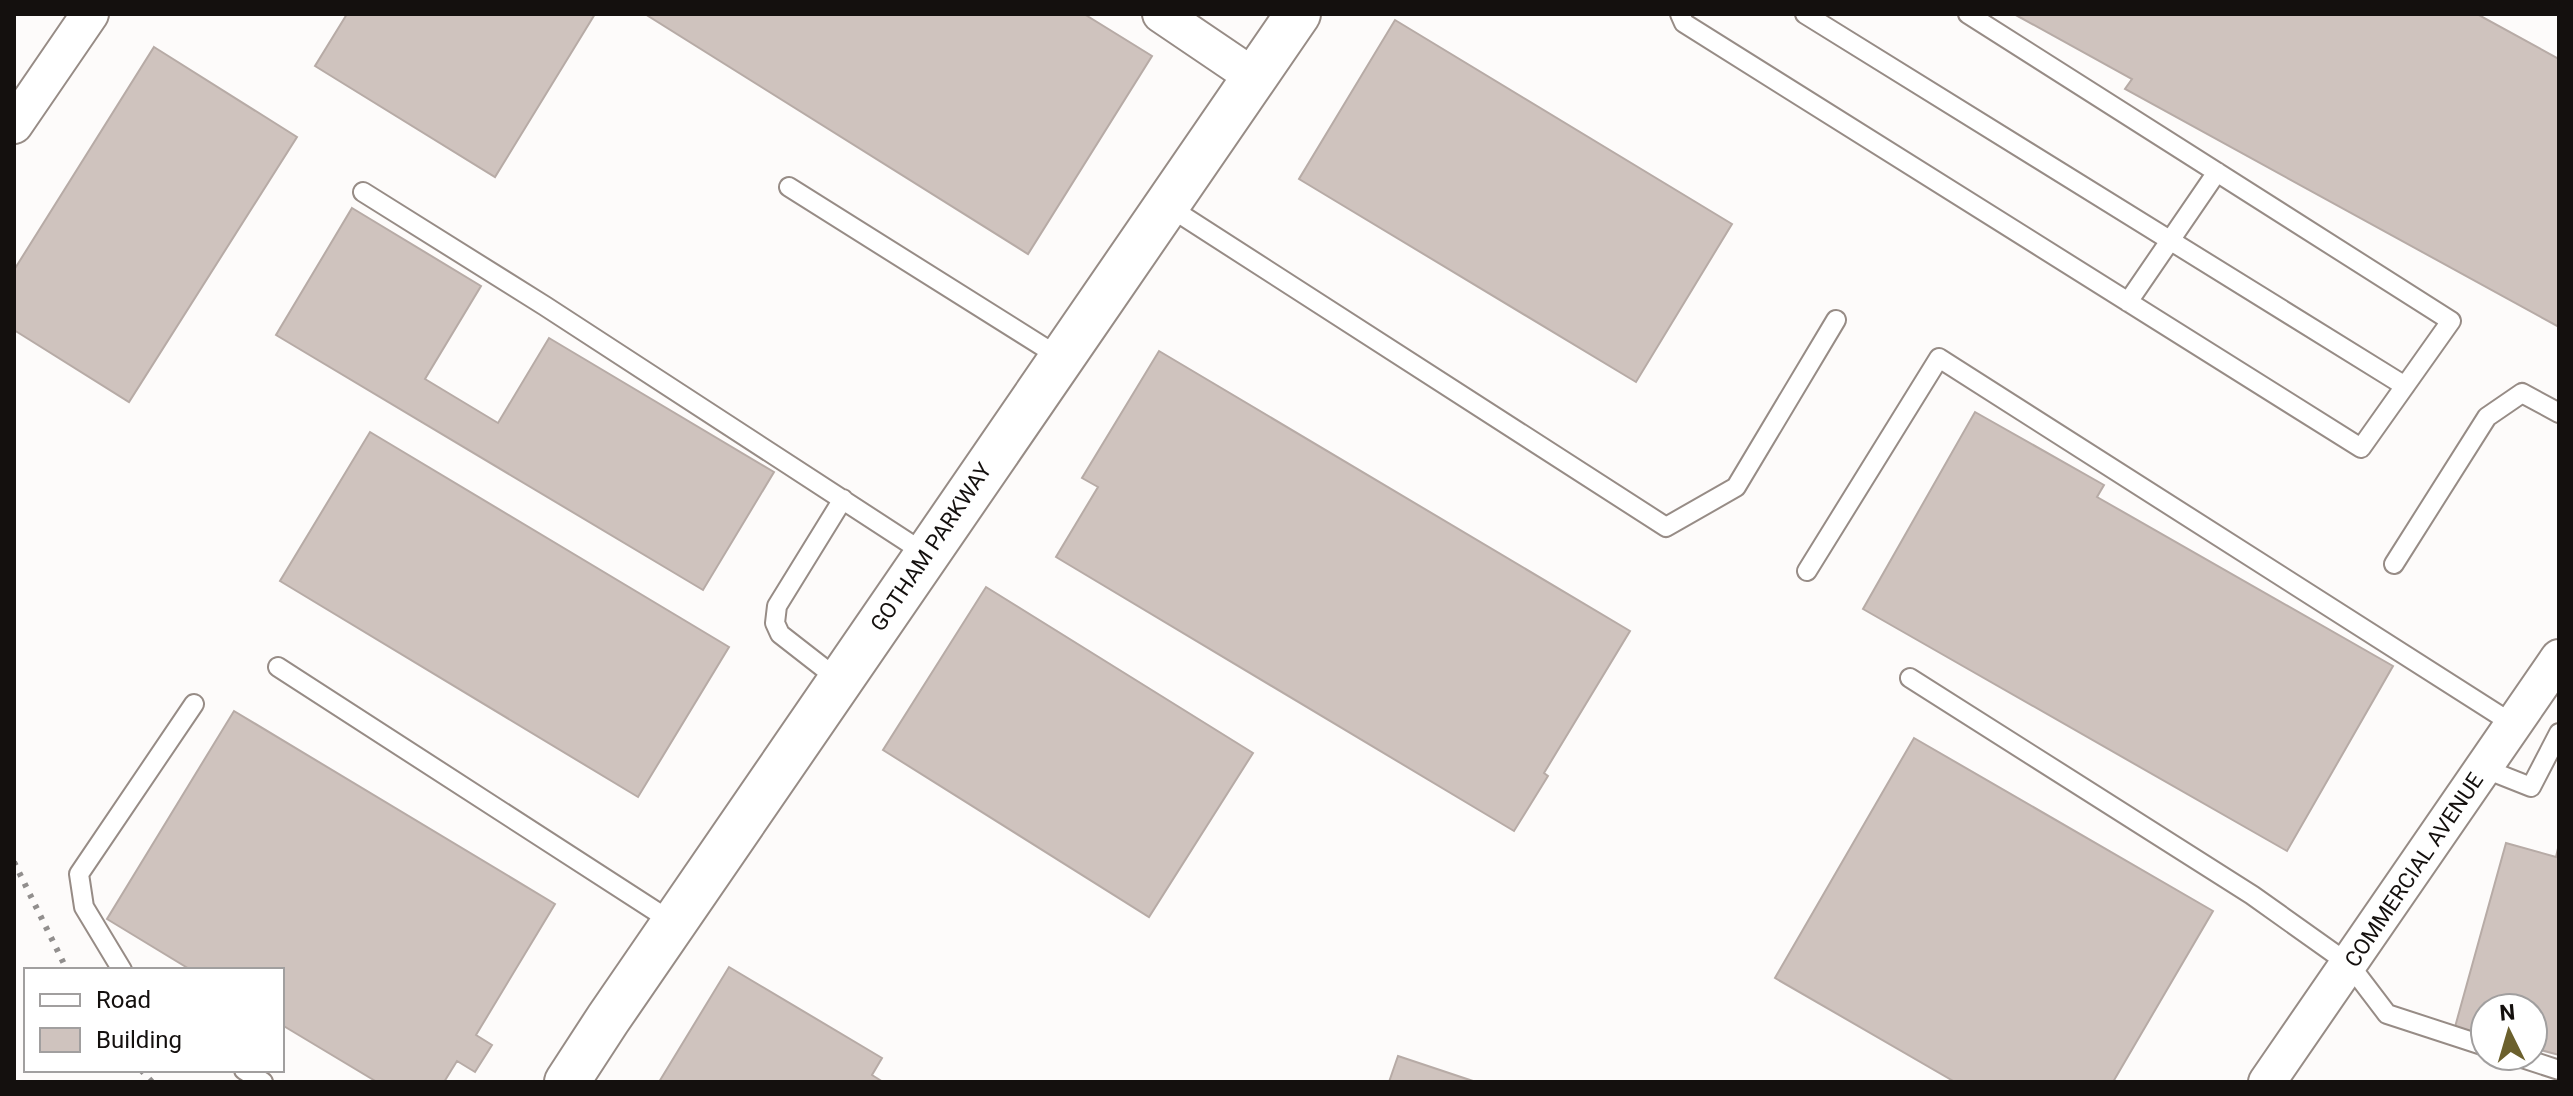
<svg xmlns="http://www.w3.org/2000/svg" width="2573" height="1096" font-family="Roboto,sans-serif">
<rect width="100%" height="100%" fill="#fdfbfa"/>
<path fill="#cfc3be" stroke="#b7aba6" stroke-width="2" d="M 347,14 L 595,14 L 495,177 L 315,66 Z
M 645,14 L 1084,14 L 1152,56 L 1028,254 Z
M 2014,14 L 2477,14 L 2559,59 L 2559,327 L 2125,89 L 2132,79 Z
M 1395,20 L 1732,224 L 1636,382 L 1299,179 Z
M 154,47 L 297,137 L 129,402 L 14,330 L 14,270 Z
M 352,208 L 481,286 L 425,379 L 498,423 L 549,338 L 774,472 L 703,590 L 276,335 Z
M 1159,351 L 1630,631 L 1544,773 L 1548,776 L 1514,831 L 1056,557 L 1098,487 L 1082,478 Z
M 1975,412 L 2104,485 L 2097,497 L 2393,666 L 2287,851 L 1863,609 Z
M 370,432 L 729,647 L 638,797 L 280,581 Z
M 986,587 L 1253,753 L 1149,917 L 883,750 Z
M 234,711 L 555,904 L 476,1035 L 492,1045 L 475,1072 L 457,1061 L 444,1082 L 377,1082 L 282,1025 L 282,970 L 191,970 L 107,919 Z
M 1914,738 L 2213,911 L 2113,1082 L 1955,1082 L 1775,978 Z
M 2506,843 L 2556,857 L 2559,844 L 2559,1055 L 2533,1048 L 2533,1008 L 2485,1008 L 2485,1035 L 2455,1027 Z
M 729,967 L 882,1058 L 872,1075 L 883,1082 L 659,1082 Z
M 1398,1056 L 1476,1082 L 1389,1082 Z"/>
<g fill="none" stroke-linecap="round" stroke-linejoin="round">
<defs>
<path id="lane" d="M 1680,14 L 1684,23 L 2361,448 L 2451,321 L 1968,14
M 1805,14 L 2405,386
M 789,187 L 1061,358
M 363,192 L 545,306 L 926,554
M 1166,205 L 1666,527 L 1736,487 L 1836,320
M 2128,302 L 2217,172
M 2394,564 L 2487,417 L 2522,393 L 2559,413
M 1807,571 L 1939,358 L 2513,724
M 278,667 L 674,923
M 1910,678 L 2252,895 L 2349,964 L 2387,1014 L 2485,1046
M 839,680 L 780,634 L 775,623 L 777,606 L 843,499
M 2483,768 L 2531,787 L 2559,733
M 122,970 L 84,907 L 79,874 L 194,704
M 2516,1056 L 2559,1070
M 244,1070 L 263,1082"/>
<path id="street" d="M 1161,14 L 1254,77
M 14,125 L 90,14
M 2267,1082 L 2559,658"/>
<path id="secondary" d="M 567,1082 L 608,1019 L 1298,14"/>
</defs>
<use href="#lane" stroke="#978c86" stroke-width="22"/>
<use href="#street" stroke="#978c86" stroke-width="40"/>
<use href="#secondary" stroke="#978c86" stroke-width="48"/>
<use href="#lane" stroke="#fff" stroke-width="18"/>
<use href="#street" stroke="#fff" stroke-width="36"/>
<use href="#secondary" stroke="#fff" stroke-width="44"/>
<path stroke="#918e8d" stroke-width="6" stroke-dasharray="4 8" stroke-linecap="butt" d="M 14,862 L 67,970
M 141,1070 L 152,1082"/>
</g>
<g text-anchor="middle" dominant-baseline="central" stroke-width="6" stroke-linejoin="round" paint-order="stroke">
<g font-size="22" fill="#14100e" stroke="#fff">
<text transform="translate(931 547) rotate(-56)">GOTHAM PARKWAY</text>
<text transform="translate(2414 870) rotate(-56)">COMMERCIAL AVENUE</text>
</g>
</g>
<rect width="2573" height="1096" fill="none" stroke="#14100e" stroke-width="32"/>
<rect x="24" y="968" width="260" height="104" fill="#ffffff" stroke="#a19f9f" stroke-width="2"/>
<rect x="40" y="994" width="40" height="12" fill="#ffffff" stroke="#a19f9f" stroke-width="2"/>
<text x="96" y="1008" font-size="24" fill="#14100e">Road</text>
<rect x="40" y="1028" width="40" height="24" fill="#cfc3be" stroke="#a19f9f" stroke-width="2"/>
<text x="96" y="1048" font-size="24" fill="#14100e">Building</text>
<g transform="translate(2509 1032) rotate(355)"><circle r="38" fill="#ffffff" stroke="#a19f9f" stroke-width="2"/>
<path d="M0-6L14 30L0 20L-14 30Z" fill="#6b602d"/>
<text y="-12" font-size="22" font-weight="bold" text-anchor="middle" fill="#14100e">N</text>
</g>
</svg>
